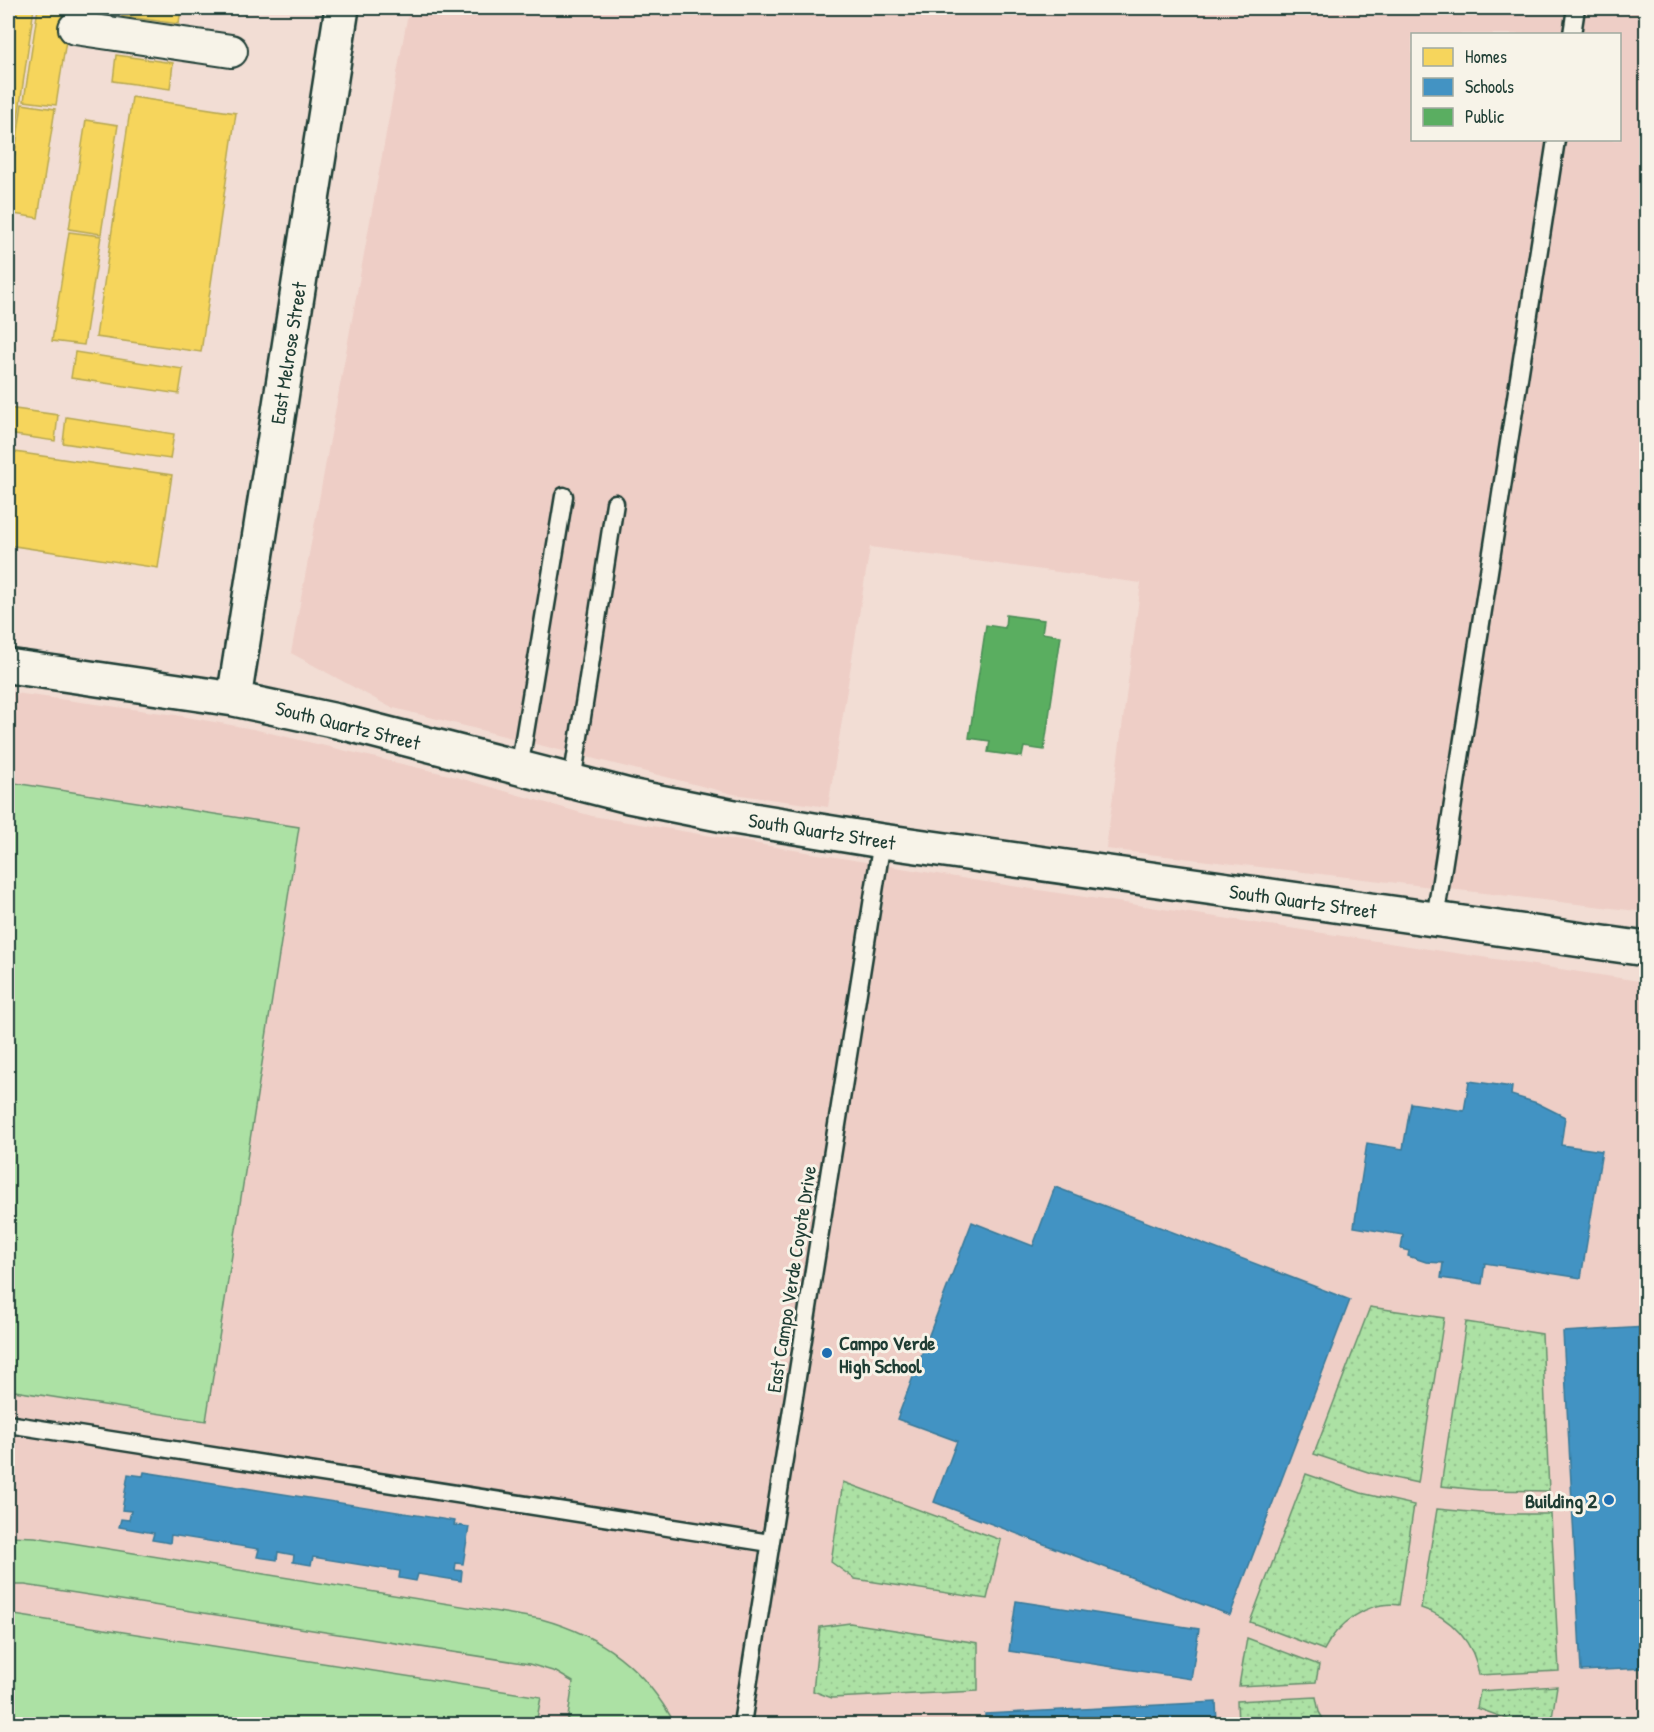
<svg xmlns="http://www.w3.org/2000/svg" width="1654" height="1732" font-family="'Patrick Hand',sans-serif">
<defs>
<pattern id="grass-dots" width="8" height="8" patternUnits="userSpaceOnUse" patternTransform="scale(1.5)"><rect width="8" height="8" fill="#ace1a4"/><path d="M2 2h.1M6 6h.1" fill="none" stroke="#94c28e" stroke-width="1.8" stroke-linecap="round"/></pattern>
</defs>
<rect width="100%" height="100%" fill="#f2ddd4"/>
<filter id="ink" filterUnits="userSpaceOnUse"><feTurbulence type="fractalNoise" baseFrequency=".0167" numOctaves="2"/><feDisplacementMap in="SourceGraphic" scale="12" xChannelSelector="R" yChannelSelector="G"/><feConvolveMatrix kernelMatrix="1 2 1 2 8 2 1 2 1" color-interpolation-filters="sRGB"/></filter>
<g filter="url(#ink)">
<path fill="#eecec6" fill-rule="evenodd" d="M 409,8 L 1646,8 L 1646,912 L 1106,849 L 1141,583 L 870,547 L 828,807 L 733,794 L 390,707 L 291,653 ZM 1412,34 L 1620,34 L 1620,140 L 1412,140 Z
M 8,692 L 176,715 L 253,729 L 449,775 L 592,816 L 973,880 L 1646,982 L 1646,1724 L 8,1724 Z"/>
<path fill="url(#grass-dots)" stroke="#668f6c" stroke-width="1.5" d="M 1370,1307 L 1444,1318 L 1418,1483 L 1371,1473 L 1314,1454 Z
M 1466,1322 L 1542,1334 L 1549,1491 L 1480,1490 L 1441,1486 Z
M 1306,1474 L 1361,1493 L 1414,1505 L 1399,1605 C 1368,1600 1337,1624 1324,1650 L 1250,1622 Z
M 843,1482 L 1001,1540 L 987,1599 L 855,1579 L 831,1562 Z
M 1437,1509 L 1492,1514 L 1551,1514 L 1559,1671 L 1479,1675 C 1475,1644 1452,1617 1421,1608 Z
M 850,1623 L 978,1643 L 978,1691 L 832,1698 L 813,1691 L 820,1627 Z
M 1247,1638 L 1319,1665 L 1316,1682 L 1239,1686 Z
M 1557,1686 L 1551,1724 L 1521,1724 L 1477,1708 L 1480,1691 Z
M 1316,1697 L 1319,1712 L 1326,1724 L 1238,1724 L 1237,1701 Z"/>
<path fill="#ace1a4" stroke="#668f6c" stroke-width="1.5" d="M 8,782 L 299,827 L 206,1421 L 8,1390 Z
M 8,1536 L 35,1537 L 541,1619 C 603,1636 644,1668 675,1724 L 567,1724 L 573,1682 L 556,1672 L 529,1664 L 25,1585 L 8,1585 Z
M 8,1614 L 541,1697 L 536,1724 L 8,1724 Z"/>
<path fill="#f6d55c" stroke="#b6a750" stroke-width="1.5" d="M 8,8 L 34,8 L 8,187 Z
M 38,8 L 71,8 L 56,105 L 24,101 Z
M 123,8 L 181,8 L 179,24 L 122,16 Z
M 116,55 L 173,63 L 170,89 L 113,81 Z
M 132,97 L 236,113 L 201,352 L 96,337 Z
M 22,104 L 55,109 L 38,218 L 8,213 L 8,202 Z
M 86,120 L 118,125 L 101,234 L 69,229 Z
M 69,232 L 101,236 L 84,345 L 52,341 Z
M 75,352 L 183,369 L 179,394 L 71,378 Z
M 8,408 L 58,415 L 55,441 L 8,434 Z
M 66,417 L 174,434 L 170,459 L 63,443 Z
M 8,451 L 172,475 L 158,568 L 8,545 Z"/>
<path fill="#4393c3" stroke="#387998" stroke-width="1.5" d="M 1469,1081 L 1512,1087 L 1511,1095 L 1537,1103 L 1565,1117 L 1561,1145 L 1602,1151 L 1581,1278 L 1485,1263 L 1482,1284 L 1441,1278 L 1443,1263 L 1426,1262 L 1408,1256 L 1409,1251 L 1401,1249 L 1403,1235 L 1354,1227 L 1367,1143 L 1403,1149 L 1411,1103 L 1464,1111 Z
M 1055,1187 L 1350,1300 L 1230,1615 L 934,1502 L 957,1441 L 897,1419 L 972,1222 L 1033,1246 Z
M 1646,1327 L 1646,1668 L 1581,1671 L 1563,1332 Z
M 144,1472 L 455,1521 L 454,1525 L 469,1527 L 463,1564 L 456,1563 L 455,1570 L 462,1571 L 461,1581 L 418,1574 L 416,1581 L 399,1578 L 400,1571 L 313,1557 L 311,1565 L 293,1562 L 294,1555 L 278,1552 L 277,1560 L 257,1557 L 259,1549 L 171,1535 L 170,1543 L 152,1540 L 154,1533 L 119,1527 L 121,1519 L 129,1520 L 131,1511 L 122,1510 L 128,1474 L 143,1476 Z
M 1016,1601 L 1199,1629 L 1191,1679 L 1009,1651 Z
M 1216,1702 L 1217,1724 L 985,1724 L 985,1714 Z"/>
<path fill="#5aae61" stroke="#488c54" stroke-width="1.5" d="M 1006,615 L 1044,620 L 1042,633 L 1061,636 L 1044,750 L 1024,747 L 1022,757 L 988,752 L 990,741 L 969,738 L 986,625 L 1005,628 Z"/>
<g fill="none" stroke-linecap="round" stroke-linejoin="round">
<defs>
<path id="service" d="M 1572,34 L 1576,8
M 519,769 L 564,496
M 572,782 L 615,503
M 1435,919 L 1556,140
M 8,1424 L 770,1543
M 742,1724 L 882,841"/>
<path id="minor" d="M 75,28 L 231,51"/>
<path id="tertiary" d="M 8,666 L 234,699 L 337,721 L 629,796 L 734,817 L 882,841 L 1646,949
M 234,699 L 342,8"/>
</defs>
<use href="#service" stroke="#1f3d34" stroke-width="21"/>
<use href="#minor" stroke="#1f3d34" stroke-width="36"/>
<use href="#tertiary" stroke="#1f3d34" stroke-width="38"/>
<use href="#service" stroke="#f7f3e8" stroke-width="16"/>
<use href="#minor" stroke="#f7f3e8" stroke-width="32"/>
<use href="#tertiary" stroke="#f7f3e8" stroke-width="33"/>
</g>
</g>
<g fill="#1f6fb2" stroke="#f7f3e8" stroke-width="2">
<circle cx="827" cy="1353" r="6"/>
<circle cx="1609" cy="1500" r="6"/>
</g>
<g text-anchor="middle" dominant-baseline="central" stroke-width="6" stroke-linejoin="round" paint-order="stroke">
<g font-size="20" fill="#1f3d34" stroke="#f7f3e8">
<text transform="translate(288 353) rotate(-81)">East Melrose Street</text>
<text transform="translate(348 725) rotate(14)">South Quartz Street</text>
<text transform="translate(822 831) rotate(9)">South Quartz Street</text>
<text transform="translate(1303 901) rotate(8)">South Quartz Street</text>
<text transform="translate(791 1279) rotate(-81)">East Campo Verde Coyote Drive</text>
</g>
<g font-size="20" font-weight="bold" fill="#1f3d34" stroke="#f7f3e8" text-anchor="start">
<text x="839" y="1342">Campo Verde<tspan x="839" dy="23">High School</tspan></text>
<text x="1597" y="1500" text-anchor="end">Building 2</text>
</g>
</g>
<rect width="1654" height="1732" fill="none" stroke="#f7f3e8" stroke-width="30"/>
<rect x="15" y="15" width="1624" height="1702" fill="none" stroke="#1f3d34" stroke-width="2" filter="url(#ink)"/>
<rect x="1411" y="33" width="210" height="108" fill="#f7f3e8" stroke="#a1aaa0" stroke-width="1.5"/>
<rect x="1423" y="48" width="30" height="18" fill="#f6d55c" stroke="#a1aaa0" stroke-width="1.5"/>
<text x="1465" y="63" font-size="18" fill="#1f3d34">Homes</text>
<rect x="1423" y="78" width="30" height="18" fill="#4393c3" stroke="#a1aaa0" stroke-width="1.5"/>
<text x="1465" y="93" font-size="18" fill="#1f3d34">Schools</text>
<rect x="1423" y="108" width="30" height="18" fill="#5aae61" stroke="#a1aaa0" stroke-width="1.5"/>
<text x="1465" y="123" font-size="18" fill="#1f3d34">Public</text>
</svg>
